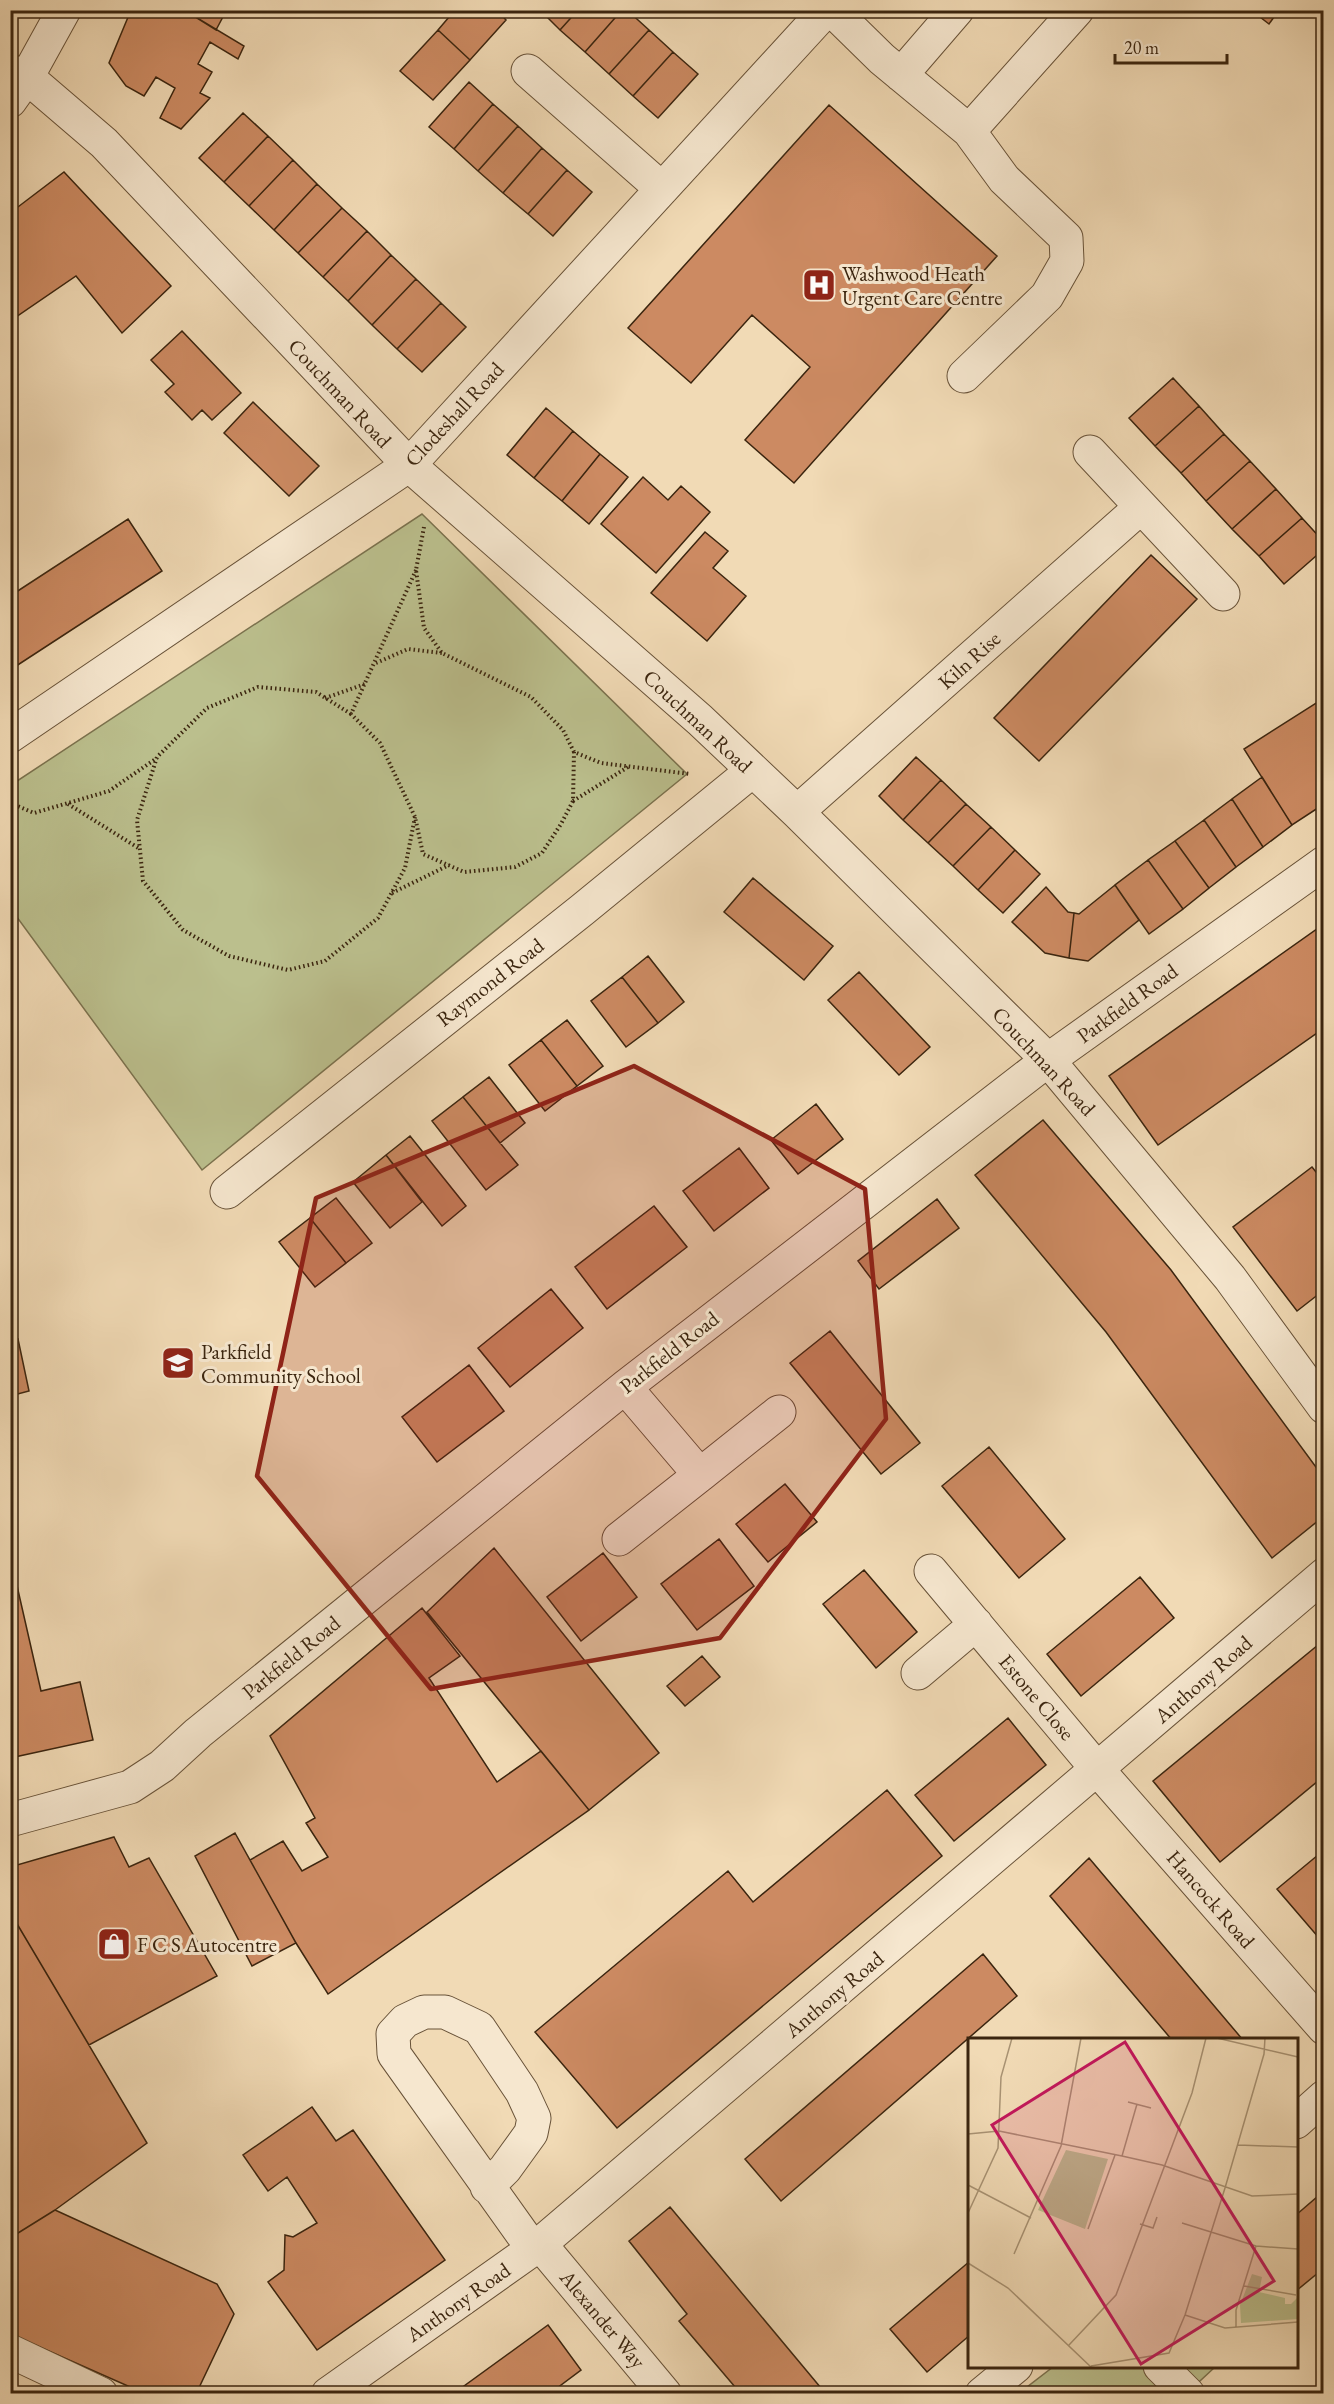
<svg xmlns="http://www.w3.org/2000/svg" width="1334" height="2404" font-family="'EB Garamond',serif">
<rect width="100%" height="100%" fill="#f1dab5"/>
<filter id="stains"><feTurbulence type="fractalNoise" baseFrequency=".00333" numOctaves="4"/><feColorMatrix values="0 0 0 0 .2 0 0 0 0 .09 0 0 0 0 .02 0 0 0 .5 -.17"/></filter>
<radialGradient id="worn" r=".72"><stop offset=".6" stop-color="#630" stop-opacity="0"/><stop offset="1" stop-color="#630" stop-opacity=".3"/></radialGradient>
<path fill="#bbbf8d" stroke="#7b724e" stroke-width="1.5" d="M 422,514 L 687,774 L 202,1170 L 11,909 L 11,785 Z
M 1053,2367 L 1215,2367 L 1187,2393 L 1018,2394 Z"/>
<path fill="#cc8a62" stroke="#3b250f" stroke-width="1.5" d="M 131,10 L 184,10 L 244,46 L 238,59 L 210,42 L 198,64 L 212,72 L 200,93 L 210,98 L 181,129 L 160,118 L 175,88 L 156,77 L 144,96 L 126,86 L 109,63 Z
M 184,10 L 221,10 L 225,13 L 216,30 Z
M 455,10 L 497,10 L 506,20 L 470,60 L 438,30 Z
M 540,10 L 578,10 L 560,30 Z
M 578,10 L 622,10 L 585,52 L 560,30 Z
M 622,10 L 627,10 L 649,30 L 609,74 L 585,52 Z
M 1251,10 L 1279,10 L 1269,24 Z
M 438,30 L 470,60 L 433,100 L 400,71 Z
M 649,30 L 673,52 L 633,96 L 609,74 Z
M 673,52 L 698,74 L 658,118 L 633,96 Z
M 469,82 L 493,104 L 454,149 L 429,127 Z
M 493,104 L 518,126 L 478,171 L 454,149 Z
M 829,105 L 997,256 L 794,483 L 745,440 L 810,367 L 752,315 L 691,383 L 628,328 Z
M 243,113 L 268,136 L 224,182 L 199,158 Z
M 518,126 L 542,148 L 503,193 L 478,171 Z
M 268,136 L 293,160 L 249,206 L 224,182 Z
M 542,148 L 567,170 L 528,214 L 503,193 Z
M 293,160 L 317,184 L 274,230 L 249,206 Z
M 567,170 L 592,192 L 553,236 L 528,214 Z
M 64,172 L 171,286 L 122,333 L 76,276 L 10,321 L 10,213 Z
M 317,184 L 342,208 L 298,253 L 274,230 Z
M 342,208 L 367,231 L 323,277 L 298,253 Z
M 367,231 L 391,255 L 348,301 L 323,277 Z
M 391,255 L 416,279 L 372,325 L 348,301 Z
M 416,279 L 441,303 L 397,349 L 372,325 Z
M 441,303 L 466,327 L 422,372 L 397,349 Z
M 182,331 L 241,393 L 212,420 L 202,410 L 192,420 L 165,392 L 174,384 L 151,360 Z
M 1173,378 L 1199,406 L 1155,446 L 1129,418 Z
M 253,402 L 319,466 L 289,496 L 224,433 Z
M 1199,406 L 1224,434 L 1181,473 L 1155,446 Z
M 546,408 L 573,431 L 534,478 L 507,455 Z
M 573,431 L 600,454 L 562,501 L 534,478 Z
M 1224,434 L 1250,461 L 1206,501 L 1181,473 Z
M 600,454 L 628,477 L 589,524 L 562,501 Z
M 1250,461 L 1276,489 L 1232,529 L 1206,501 Z
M 643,477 L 668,500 L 681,486 L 710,512 L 656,573 L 601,524 Z
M 1276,489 L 1302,518 L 1259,556 L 1232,529 Z
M 1302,518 L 1324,542 L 1324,549 L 1284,584 L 1259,556 Z
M 128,519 L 162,571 L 10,670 L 10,596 Z
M 705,532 L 728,551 L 713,568 L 746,596 L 707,641 L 651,593 Z
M 1151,555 L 1197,599 L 1039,761 L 994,718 Z
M 1324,698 L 1324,804 L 1292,825 L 1244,749 Z
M 916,757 L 941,780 L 903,820 L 879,796 Z
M 1262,777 L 1292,825 L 1263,847 L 1232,799 Z
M 941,780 L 966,804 L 928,843 L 903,820 Z
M 1232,799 L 1263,847 L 1236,867 L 1204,820 Z
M 966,804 L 991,827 L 953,866 L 928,843 Z
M 1204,820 L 1236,867 L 1209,888 L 1175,841 Z
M 991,827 L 1015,850 L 978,890 L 953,866 Z
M 1175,841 L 1209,888 L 1183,909 L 1148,860 Z
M 1015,850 L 1040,874 L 1003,913 L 978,890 Z
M 1148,860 L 1183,909 L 1149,934 L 1115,885 Z
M 753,878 L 833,946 L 804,980 L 724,912 Z
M 1115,885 L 1139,920 L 1088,961 L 1069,958 L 1074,913 L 1079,914 Z
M 1046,887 L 1068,912 L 1074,913 L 1069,958 L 1045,953 L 1012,922 Z
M 1324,924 L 1324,1028 L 1158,1145 L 1109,1076 Z
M 648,956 L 684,1002 L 658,1023 L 622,977 Z
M 859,972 L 930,1047 L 899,1075 L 828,1000 Z
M 622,977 L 658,1023 L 626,1047 L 591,1001 Z
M 567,1020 L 603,1066 L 577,1086 L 541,1040 Z
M 541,1040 L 577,1086 L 545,1111 L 509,1065 Z
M 489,1077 L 525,1123 L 500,1143 L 463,1097 Z
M 463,1097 L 518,1165 L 486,1190 L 432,1121 Z
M 816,1104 L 843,1139 L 798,1174 L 771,1140 Z
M 1043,1120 L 1171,1270 L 1324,1478 L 1324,1516 L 1272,1558 L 1106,1332 L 975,1175 Z
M 410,1136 L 466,1206 L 442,1226 L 386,1155 Z
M 739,1148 L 769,1188 L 714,1231 L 683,1191 Z
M 386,1155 L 422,1202 L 390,1228 L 353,1182 Z
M 1312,1167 L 1324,1182 L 1324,1290 L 1297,1311 L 1233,1227 Z
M 336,1198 L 372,1243 L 346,1263 L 310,1218 Z
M 937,1199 L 959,1228 L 879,1289 L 858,1261 Z
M 654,1206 L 687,1247 L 607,1309 L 575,1267 Z
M 310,1218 L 346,1263 L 315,1287 L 279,1242 Z
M 551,1289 L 583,1328 L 510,1387 L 478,1348 Z
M 830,1331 L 920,1443 L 881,1474 L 790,1363 Z
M 18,1339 L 29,1391 L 10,1396 L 10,1341 Z
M 469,1365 L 504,1411 L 437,1462 L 402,1417 Z
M 989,1447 L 1065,1539 L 1019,1578 L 942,1486 Z
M 785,1484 L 817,1522 L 768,1562 L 736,1524 Z
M 719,1539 L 754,1586 L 697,1630 L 661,1584 Z
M 494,1548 L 659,1753 L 589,1810 L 427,1612 Z
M 603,1553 L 637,1597 L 581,1641 L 547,1597 Z
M 10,1555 L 41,1691 L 80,1682 L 93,1740 L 10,1758 Z
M 864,1570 L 917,1632 L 876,1668 L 823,1604 Z
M 1140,1577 L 1174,1618 L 1081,1696 L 1047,1654 Z
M 422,1608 L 460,1656 L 429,1678 L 497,1782 L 541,1751 L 589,1810 L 328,1994 L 296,1943 L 250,1860 L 283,1841 L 302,1871 L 328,1857 L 306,1823 L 315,1818 L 270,1736 Z
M 1324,1640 L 1324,1776 L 1220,1862 L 1153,1781 Z
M 702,1656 L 720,1677 L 685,1706 L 667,1686 Z
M 1008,1718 L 1046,1765 L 954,1841 L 915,1795 Z
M 887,1790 L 942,1856 L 617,2128 L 535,2032 L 728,1871 L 753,1902 Z
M 235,1833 L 296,1943 L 252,1966 L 195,1856 Z
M 114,1837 L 129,1867 L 149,1858 L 217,1976 L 89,2045 L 10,1912 L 10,1867 Z
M 1324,1850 L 1324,1934 L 1319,1938 L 1277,1889 Z
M 1089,1858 L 1243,2040 L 1172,2040 L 1050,1896 Z
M 10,1912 L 147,2143 L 55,2210 L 10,2238 Z
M 983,1954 L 1017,1996 L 781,2201 L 745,2159 Z
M 312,2107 L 336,2141 L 353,2130 L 445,2260 L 317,2350 L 268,2282 L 284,2270 L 285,2235 L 293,2237 L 317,2223 L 287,2177 L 268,2191 L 243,2155 Z
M 1324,2191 L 1324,2268 L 1296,2291 L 1296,2215 Z
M 670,2207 L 826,2394 L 741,2394 L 679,2321 L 687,2314 L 629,2241 Z
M 55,2210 L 217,2284 L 234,2314 L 196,2394 L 146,2394 L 10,2334 L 10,2238 Z
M 970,2261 L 970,2335 L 927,2372 L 890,2329 Z
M 548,2325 L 581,2370 L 549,2394 L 453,2394 Z"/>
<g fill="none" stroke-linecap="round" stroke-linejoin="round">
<defs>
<path id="minor" d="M 832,10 L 882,59 L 969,131 L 1077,10
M 10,71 L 27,77 L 104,143 L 409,465 L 700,720 L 797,812 L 1048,1060 L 1230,1278 L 1324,1407
M 528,71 L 662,189
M 901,75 L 957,10
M 10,101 L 27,77 L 64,10
M 964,376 L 1047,296 L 1067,261 L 1066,238 L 1004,179 L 969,131
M 1090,452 L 1223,594
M 10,736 L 409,465 L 826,10
M 797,812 L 1140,508
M 227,1192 L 582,910 L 752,771
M 625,1387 L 700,1475 L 779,1412
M 619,1539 L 700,1475
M 931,1571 L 1098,1770 L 1324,2028
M 918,1673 L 976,1624
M 10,1820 L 130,1787 L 162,1766 L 198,1733 L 625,1387 L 1048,1060 L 1324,863
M 1296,2122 L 1324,2097
M 487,2187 L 505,2169 L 531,2133 L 534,2118 L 522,2092 L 479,2028 L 445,2012 L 424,2012 L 405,2021 L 393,2034 L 394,2054 L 533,2249
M 540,2244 L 665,2394
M 10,2351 L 101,2394
M 1160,2366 L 1188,2394
M 328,2394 L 540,2244 L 1324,1575
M 982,2394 L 1016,2366"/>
</defs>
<use href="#minor" stroke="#685238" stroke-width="35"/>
<path stroke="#3b250f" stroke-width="4" stroke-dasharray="1.5 3" stroke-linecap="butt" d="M 424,527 L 416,570 L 424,628 L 442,653 L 531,697 L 563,730 L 574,752 L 601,763 L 690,774
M 416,570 L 351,714 L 380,743 L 415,817 L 423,854 L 464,872 L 515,867 L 542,853 L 561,824 L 573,801 L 574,752
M 376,663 L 408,649 L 442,653
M 325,698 L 365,684
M 351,714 L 316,692 L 258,687 L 207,708 L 157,757 L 137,820 L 143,881 L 183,930 L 229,956 L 288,970 L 325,961 L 378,918 L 405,868 L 415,817
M 573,801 L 628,767
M 10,803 L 34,813 L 109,791 L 157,758
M 68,804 L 140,849
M 392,893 L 449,865"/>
<use href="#minor" stroke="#f6e7cf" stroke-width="33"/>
</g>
<path fill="#8f2418" fill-opacity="0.2" stroke="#8f2418" stroke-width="4.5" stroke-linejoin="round" d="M 634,1066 L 865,1189 L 886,1419 L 720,1638 L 431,1689 L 257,1476 L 316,1198 Z"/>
<defs>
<symbol id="hospital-square" viewBox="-11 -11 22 22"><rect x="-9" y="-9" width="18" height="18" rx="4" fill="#8f2418" stroke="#f6e7cf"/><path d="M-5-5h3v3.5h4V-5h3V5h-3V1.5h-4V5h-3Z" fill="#fff"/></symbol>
<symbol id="school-square" viewBox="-11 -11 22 22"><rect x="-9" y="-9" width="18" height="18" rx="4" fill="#8f2418" stroke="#f6e7cf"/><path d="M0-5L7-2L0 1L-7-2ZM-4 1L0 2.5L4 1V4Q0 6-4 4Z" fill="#fff"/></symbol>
<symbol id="shop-square" viewBox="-11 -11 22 22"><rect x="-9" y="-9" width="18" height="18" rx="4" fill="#8f2418" stroke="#f6e7cf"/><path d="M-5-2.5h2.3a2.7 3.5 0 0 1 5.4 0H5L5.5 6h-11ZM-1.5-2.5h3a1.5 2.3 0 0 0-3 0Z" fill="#fff"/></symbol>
</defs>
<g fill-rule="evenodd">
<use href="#hospital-square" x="800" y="266" width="38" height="38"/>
<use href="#school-square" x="159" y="1344" width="38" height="38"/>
<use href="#shop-square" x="95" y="1925" width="38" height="38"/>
</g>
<g text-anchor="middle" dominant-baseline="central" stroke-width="6" stroke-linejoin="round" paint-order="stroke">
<g font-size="21" fill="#3b250f" stroke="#f6e7cf" text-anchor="start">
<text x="842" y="273">Washwood Heath<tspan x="842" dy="24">Urgent Care Centre</tspan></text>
<text x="201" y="1351">Parkfield<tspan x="201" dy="24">Community School</tspan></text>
<text x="137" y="1944">F C S Autocentre</text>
</g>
<g font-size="21" fill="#3b250f" stroke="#f6e7cf">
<text transform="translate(340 393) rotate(47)">Couchman Road</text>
<text transform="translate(454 414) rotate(-47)">Clodeshall Road</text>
<text transform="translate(969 660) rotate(-42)">Kiln Rise</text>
<text transform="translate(698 721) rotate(43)">Couchman Road</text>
<text transform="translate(490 982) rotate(-38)">Raymond Road</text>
<text transform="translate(1127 1003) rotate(-36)">Parkfield Road</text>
<text transform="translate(1044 1061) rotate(47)">Couchman Road</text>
<text transform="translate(669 1352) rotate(-38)">Parkfield Road</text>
<text transform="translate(291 1657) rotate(-39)">Parkfield Road</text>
<text transform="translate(1203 1679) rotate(-41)">Anthony Road</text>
<text transform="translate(1037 1697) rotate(50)">Estone Close</text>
<text transform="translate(1211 1899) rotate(49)">Hancock Road</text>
<text transform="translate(834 1994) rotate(-40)">Anthony Road</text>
<text transform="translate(458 2302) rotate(-35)">Anthony Road</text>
<text transform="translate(603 2319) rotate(50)">Alexander Way</text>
</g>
</g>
<g transform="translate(968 2038)">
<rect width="330" height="330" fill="#f1dab5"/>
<path d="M 98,112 L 140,121 L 117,191 L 70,172 ZM 284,236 L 294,239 L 291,254 L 317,260 L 317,266 L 323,266 L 330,259 L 330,281 L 273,285 L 272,267 Z" fill="#bbbf8d"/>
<path fill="none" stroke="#a89273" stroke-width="1.5" d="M 249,0 L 330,19M 160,64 L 183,70M 0,96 L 31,93 L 154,118 L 194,127 L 284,158 L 330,156M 270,107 L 330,109M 154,118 L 169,66M 0,147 L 63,180M 0,175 L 30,110 L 33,39 L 44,0M 214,185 L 288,208 L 330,211M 172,186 L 185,190 L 189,179M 120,191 L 147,117M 46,216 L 93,108 L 113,0M 0,225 L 40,250 L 124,330M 276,248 L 328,257M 217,277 L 257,290 L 330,284M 268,289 L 268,272 L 288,208M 101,307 L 148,257 L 224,55 L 238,0M 123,328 L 201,315 L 217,277 L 257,150 L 296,16 L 297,0"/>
<path fill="#c2185b" fill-opacity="0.15" stroke="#c2185b" stroke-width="3" d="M 157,4 L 306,243 L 173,326 L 24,87 Z"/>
<rect width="330" height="330" fill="none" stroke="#3b250f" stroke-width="3"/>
</g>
<rect width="1334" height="2404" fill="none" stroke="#f1dab5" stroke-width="36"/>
<rect x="12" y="12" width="1310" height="2380" fill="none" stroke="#3b250f" stroke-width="3"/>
<rect x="18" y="18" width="1298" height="2368" fill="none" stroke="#3b250f" stroke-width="1.5"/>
<path d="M1115 54v9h112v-9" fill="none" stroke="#3b250f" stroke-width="3"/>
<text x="1124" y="54" font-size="18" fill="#3b250f" stroke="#f6e7cf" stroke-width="4.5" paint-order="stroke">20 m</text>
<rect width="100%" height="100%" filter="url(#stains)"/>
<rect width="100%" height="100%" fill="url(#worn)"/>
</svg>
